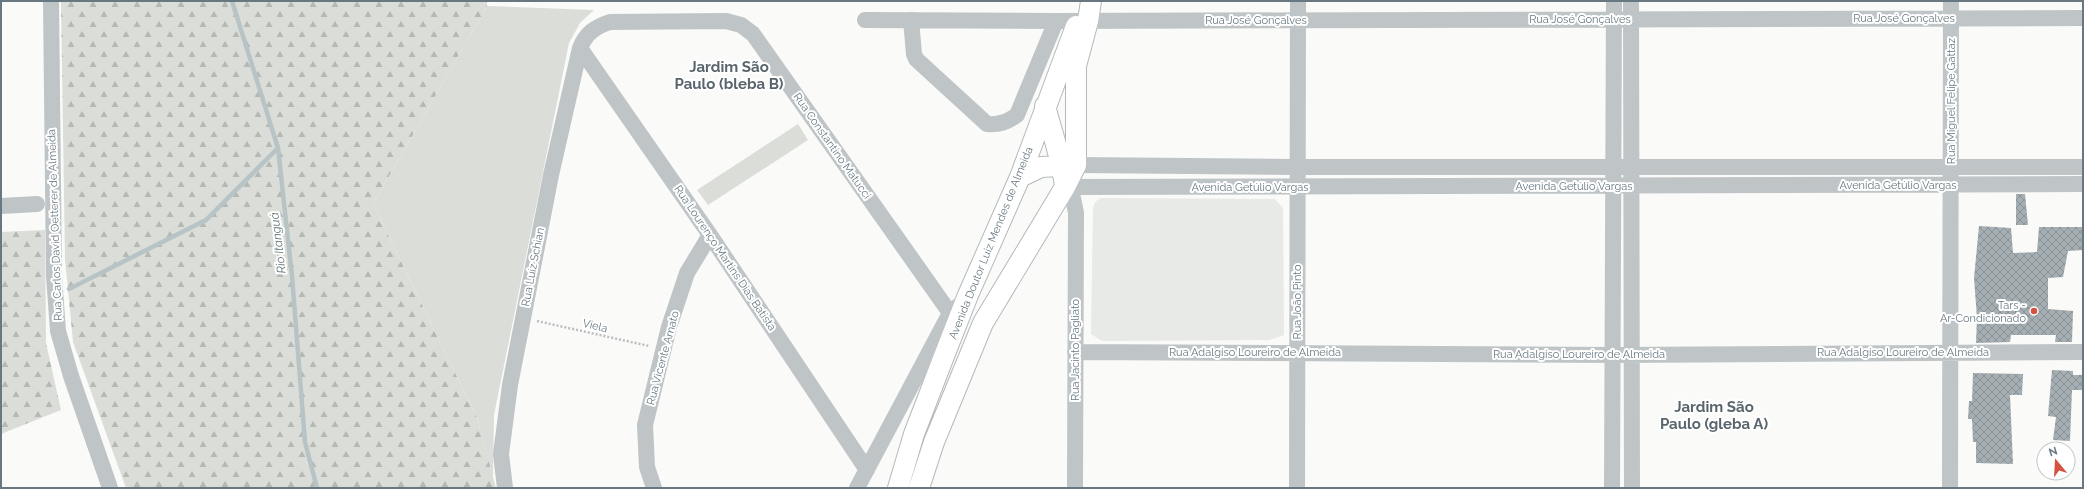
<svg xmlns="http://www.w3.org/2000/svg" width="2084" height="489" font-family="Raleway,sans-serif">
<defs>
<pattern id="forest-firs" width="22" height="20" patternUnits="userSpaceOnUse"><rect width="22" height="20" fill="#dbded8"/><path d="M5 1l3.5 6h-7zM16 11l3.5 6h-7z" fill="#b5b9b4"/></pattern>
<pattern id="building-cross-hatch" width="8" height="8" patternUnits="userSpaceOnUse"><rect width="8" height="8" fill="#a5aeb2"/><path d="M0 0l8 8M0 8l8-8" fill="none" stroke="#8a9296"/></pattern>
</defs>
<rect width="100%" height="100%" fill="#fafaf8"/>
<path fill="#e8eae8" d="M 1101,198 L 1275,199 L 1283,208 L 1284,335 L 1269,340 L 1113,341 L 1102,341 L 1091,334 L 1093,208 L 1095,202 Z"/>
<path fill="#dbded8" d="M 487,6 L 594,10 L 580,23 L 569,43 L 494,415 L 493,478 L 477,418 L 373,204 Z
M 798,124 L 808,140 L 708,205 L 697,190 Z"/>
<path fill="url(#forest-firs)" d="M 61,1 L 487,1 L 487,6 L 373,204 L 477,418 L 496,488 L 126,488 L 73,342 L 65,259 Z
M 45,230 L 46,343 L 61,410 L 1,434 L 1,232 Z"/>
<g fill="none" stroke-linecap="round" stroke-linejoin="round">
<path stroke="#b8c3c6" stroke-width="4.5" d="M 232,1 L 278,148 L 292,276 L 305,442 L 317,488
M 69,289 L 206,220 L 278,148"/>
</g>
<path fill="url(#building-cross-hatch)" d="M 2016,194 L 2025,194 L 2028,225 L 2016,225 Z
M 1979,226 L 2011,228 L 2013,253 L 2037,252 L 2039,227 L 2083,227 L 2083,250 L 2068,251 L 2063,277 L 2048,278 L 2048,309 L 2073,311 L 2072,342 L 2055,342 L 2056,335 L 2011,335 L 2010,342 L 1976,343 L 1977,318 L 1974,278 Z
M 2052,370 L 2073,371 L 2073,375 L 2083,375 L 2083,390 L 2072,390 L 2070,441 L 2053,440 L 2056,417 L 2048,416 Z
M 1973,373 L 2023,374 L 2022,395 L 2010,395 L 2013,464 L 1976,463 L 1976,442 L 1973,442 L 1972,419 L 1968,419 L 1969,401 L 1972,401 Z"/>
<g fill="none" stroke-linecap="round" stroke-linejoin="round">
<defs>
<path id="major" d="M 1045,106 C 1052,133 1062,159 1065,187
M 1020,177 L 1041,167 L 1076,165
M 898,488 L 914,434 L 946,351 L 968,295 L 1020,177 L 1076,26
M 919,488 L 934,442 L 983,323 L 1065,187 L 1076,165 L 1076,66 L 1088,21 L 1091,1"/>
</defs>
<use href="#major" stroke="#b3b9bc" stroke-width="22"/>
<path stroke="#babec0" stroke-width="2.5" stroke-dasharray="2 2" stroke-linecap="butt" d="M 537,321 L 649,346"/>
<path stroke="#bfc4c7" stroke-width="16" d="M 51,1 L 54,276 L 58,331 L 71,376 L 110,488
M 1631,1 L 1632,488
M 865,20 L 1056,21 L 2083,18
M 911,20 L 914,54 L 916,59 L 987,124 C 999,125 1007,122 1017,115 L 1056,21
M 580,48 L 710,235 L 867,470
M 1076,165 L 1296,167 L 2083,167
M 1065,187 L 2083,184
M 1065,187 L 1073,198 L 1076,213 L 1075,488
M 1,206 L 37,204
M 1075,352 L 1617,355 L 2083,352
M 505,488 L 501,454 L 510,385 L 551,175 L 580,48 C 586,33 595,27 610,22 L 726,21 L 741,25 L 753,34 L 950,313
M 654,488 L 647,467 L 645,425 L 669,327 L 687,273 L 710,235
M 857,488 L 950,313 L 958,306
M 1297,488 L 1298,1
M 1612,488 L 1614,1
M 1950,488 L 1951,1"/>
<use href="#major" stroke="#fff" stroke-width="20"/>
</g>
<circle fill="#d3533f" stroke="#fff" stroke-width="1.5" cx="2034" cy="311" r="4"/>
<g text-anchor="middle" dominant-baseline="central" stroke-width="4" stroke-linejoin="round" paint-order="stroke">
<g font-size="11" fill="#677880" stroke="#fff">
<text x="1904" y="18">Rua José Gonçalves</text>
<text x="1580" y="19">Rua José Gonçalves</text>
<text x="1256" y="20">Rua José Gonçalves</text>
<text transform="translate(1951 101) rotate(-90)">Rua Miguel Felipe Gattaz</text>
<text transform="translate(832 146) rotate(55)">Rua Constantino Matucci</text>
<text x="1898" y="185">Avenida Getúlio Vargas</text>
<text x="1574" y="186">Avenida Getúlio Vargas</text>
<text x="1250" y="187">Avenida Getúlio Vargas</text>
<text transform="translate(55 225) rotate(-92)">Rua Carlos David Oetterer de Almeida</text>
<text transform="translate(991 243) rotate(-68)">Avenida Doutor Luiz Mendes de Almeida</text>
<text transform="translate(725 258) rotate(56)">Rua Lourenço Martins Dias Batista</text>
<text transform="translate(533 267) rotate(-79)">Rua Luiz Schian</text>
<text transform="translate(1297 302) rotate(-90)">Rua João Pinto</text>
<text transform="translate(595 326) rotate(13)">Viela</text>
<text transform="translate(1075 350) rotate(-90)">Rua Jacinto Pagliato</text>
<text x="1255" y="352">Rua Adalgiso Loureiro de Almeida</text>
<text x="1903" y="352">Rua Adalgiso Loureiro de Almeida</text>
<text x="1579" y="354">Rua Adalgiso Loureiro de Almeida</text>
<text transform="translate(663 358) rotate(-75)">Rua Vicente Amato</text>
</g>
<g font-size="11" fill="#677880" stroke="#fff" text-anchor="end">
<text x="2026" y="305">Tars -<tspan x="2026" dy="13">Ar-Condicionado</tspan></text>
</g>
<g font-size="12" font-style="italic" fill="#637679" stroke="#fff">
<text transform="translate(278 243) rotate(-97)">Rio Itanguá</text>
</g>
<g font-size="15" font-weight="bold" fill="#59656c" stroke="#fff">
<text x="729" y="67">Jardim São<tspan x="729" dy="17">Paulo (bleba B)</tspan></text>
<text x="1714" y="407">Jardim São<tspan x="1714" dy="17">Paulo (gleba A)</tspan></text>
</g>
</g>
<rect width="2084" height="489" fill="none" stroke="#677880" stroke-width="4"/>
<g transform="translate(2056 461) rotate(342)"><circle r="19" fill="#ffffff" stroke="#c2c9cc"/>
<path d="M0-3L7 15L0 10L-7 15Z" fill="#d3533f"/>
<text y="-6" font-size="11" font-weight="bold" text-anchor="middle" fill="#677880">N</text>
</g>
</svg>
